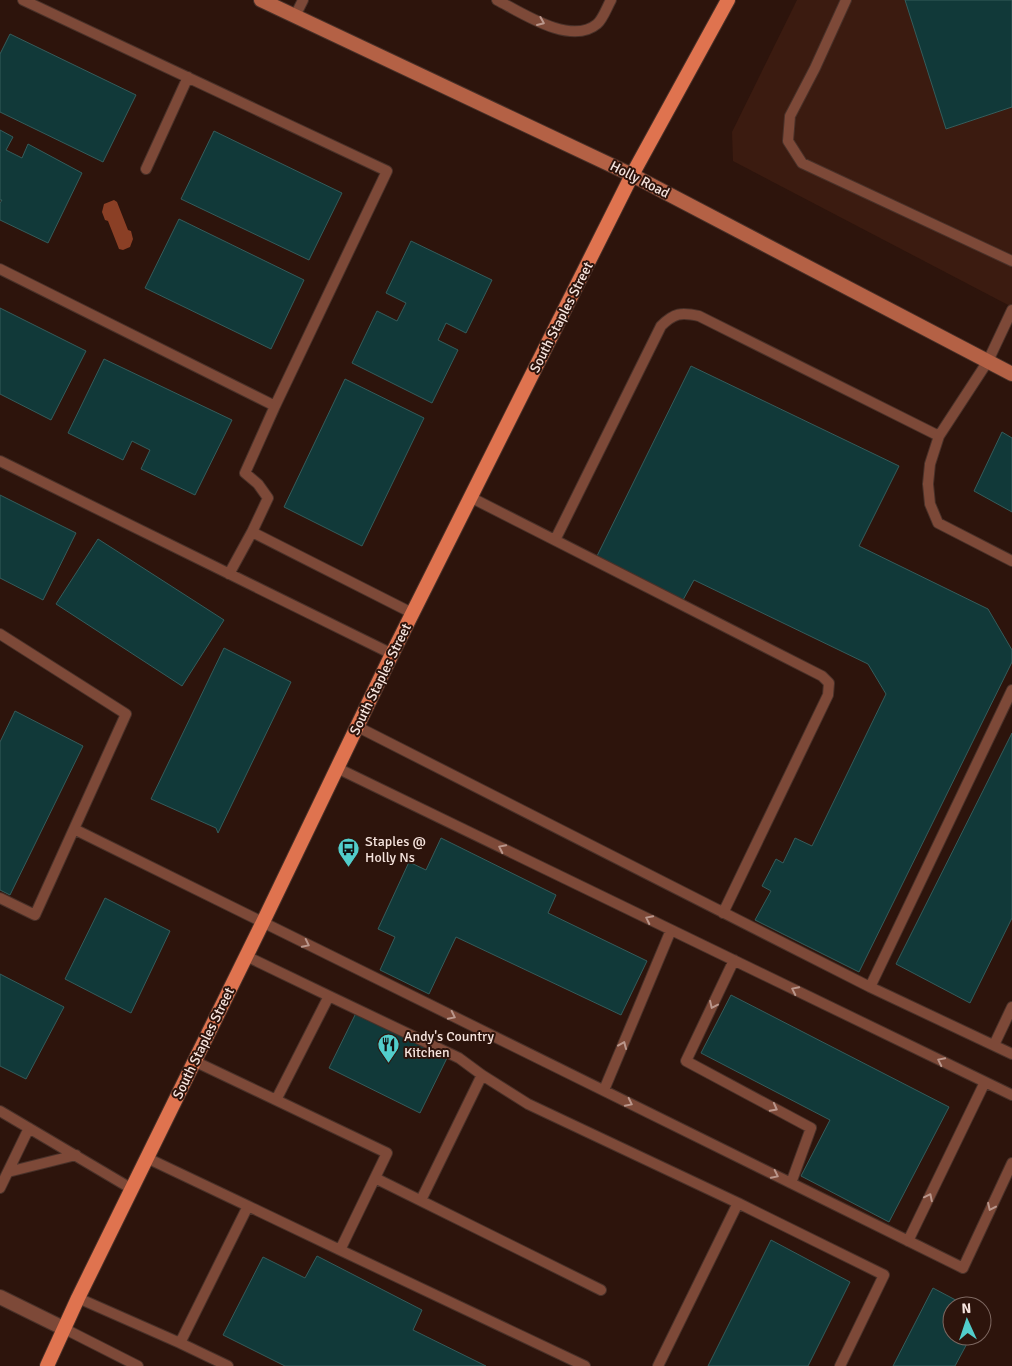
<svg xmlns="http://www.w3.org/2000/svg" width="1012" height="1366" viewBox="0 0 1012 1366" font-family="Signika,sans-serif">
  <rect width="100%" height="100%" fill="#2d140c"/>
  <path fill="#3b1b10" d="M 797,0 L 1012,0 L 1012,307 L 733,161 L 732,132 Z"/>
  <path fill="#8a3f25" d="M 114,200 L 117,202 L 128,230 L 131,231 L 133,239 L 130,247 L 123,250 L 119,249 L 108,221 L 105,220 L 102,212 L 104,204 Z"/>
  <path fill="#113939" stroke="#355c5b" d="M 905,0 L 1012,0 L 1012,107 L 946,129 Z
    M 10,34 L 136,95 L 103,162 L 0,112 L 0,54 Z
    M 0,130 L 13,137 L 6,150 L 22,158 L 28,144 L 82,173 L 48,243 L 0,220 L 0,203 L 2,200 L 0,200 Z
    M 214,131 L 342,193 L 309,260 L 181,199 Z
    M 179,219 L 304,280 L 271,349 L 145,288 Z
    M 411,241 L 492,280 L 466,333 L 446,323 L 438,340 L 458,350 L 432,403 L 352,363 L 377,311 L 397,321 L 406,303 L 386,293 Z
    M 0,308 L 86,351 L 51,420 L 0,394 Z
    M 104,359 L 232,420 L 195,495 L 141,469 L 150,450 L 132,441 L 123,460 L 68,433 Z
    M 691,366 L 899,466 L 859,546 L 988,609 L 1012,650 L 1012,662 L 859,972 L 755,920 L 771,891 L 762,886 L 776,859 L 783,863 L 795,838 L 812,846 L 886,694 L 868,664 L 694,580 L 683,600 L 597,556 Z
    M 345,379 L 424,418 L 362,546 L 284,507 Z
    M 1002,432 L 1012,438 L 1012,512 L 974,491 Z
    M 0,495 L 76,533 L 43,600 L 0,578 Z
    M 98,539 L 224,620 L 182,686 L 56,604 Z
    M 224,648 L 291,682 L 218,833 L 216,828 L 151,799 Z
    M 15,711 L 83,746 L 10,895 L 0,890 L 0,742 Z
    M 1012,733 L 1012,918 L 970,1003 L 896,964 Z
    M 441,838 L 556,895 L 548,913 L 647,961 L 621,1015 L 456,937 L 429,994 L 380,970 L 395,937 L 378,929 L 409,862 L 426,870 Z
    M 105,898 L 170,931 L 131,1013 L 65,979 Z
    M 0,974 L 64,1007 L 26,1079 L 0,1066 Z
    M 731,995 L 949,1107 L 889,1222 L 801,1176 L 830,1120 L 701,1053 Z
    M 356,1013 L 447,1058 L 420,1113 L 329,1068 Z
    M 771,1240 L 850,1282 L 808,1366 L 708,1366 Z
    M 317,1256 L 422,1310 L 413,1330 L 486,1366 L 285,1366 L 223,1335 L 263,1257 L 305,1278 Z
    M 933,1288 L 967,1306 L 952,1306 L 952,1336 L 971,1336 L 955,1366 L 893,1366 Z"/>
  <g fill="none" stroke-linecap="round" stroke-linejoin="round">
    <defs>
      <path id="service" d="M 497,0 C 522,13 571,46 597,24 C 603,19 607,7 611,0
        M 846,0 L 815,68 L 790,116 L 788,141 L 802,163 L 1012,261
        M 295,16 L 303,0
        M 146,169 L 188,77
        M 0,269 L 275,406 L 387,171 L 23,0
        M 1012,310 L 988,361 L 939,436 L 930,464 L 928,484 L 930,504 L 938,523 L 1012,561
        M 0,461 L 392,654
        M 470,497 L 822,676 L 829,683 L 828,695 L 723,913
        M 252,532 L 268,498 L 258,484 L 245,473 L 275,406
        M 555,540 L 661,326 C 674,313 681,312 699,316 L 939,436
        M 229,574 L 252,532 L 412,613
        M 0,634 L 126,714 L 35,915 L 0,898
        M 356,726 L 870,987 L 1012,1054
        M 337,768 L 1012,1095
        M 74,829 L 963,1268 L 1012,1163
        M 734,960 L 686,1061 L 811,1128 L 791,1183
        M 870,987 L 1012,690
        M 329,996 L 459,1058 L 482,1075 L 528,1104 L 738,1203 L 658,1366
        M 994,1045 L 1012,1007
        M 194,1061 L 276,1100 L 329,996 L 246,956
        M 604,1090 L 671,930
        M 0,1111 L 132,1189
        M 8,1172 L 76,1155
        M 375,1178 L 601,1290
        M 0,1188 L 29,1128
        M 421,1200 L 482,1075
        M 738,1203 L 884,1275 L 840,1366
        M 248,1206 L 340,1250 L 387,1153 L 276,1100
        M 908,1241 L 985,1082
        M 340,1250 L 585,1366
        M 78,1298 L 180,1343 L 248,1206 L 147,1158
        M 63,1328 L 138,1366
        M 180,1343 L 228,1366"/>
      <path id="minor" d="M 0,1297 L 63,1328"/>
      <path id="secondary" d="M 261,0 L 632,175 L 1012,374"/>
      <path id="primary" d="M 47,1366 L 78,1298 L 263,922 L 392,654 L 632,175 L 728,0"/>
    </defs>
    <use href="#service" stroke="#493129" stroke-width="12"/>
    <use href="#minor" stroke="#493129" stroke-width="16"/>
    <use href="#secondary" stroke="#493129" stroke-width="16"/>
    <use href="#primary" stroke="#493129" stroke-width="16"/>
    <use href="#service" stroke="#7d4938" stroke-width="10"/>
    <use href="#minor" stroke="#7d4938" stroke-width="14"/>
    <use href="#secondary" stroke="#b46145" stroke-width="14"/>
    <use href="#primary" stroke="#df734f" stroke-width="14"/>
  </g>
  <defs><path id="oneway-chevron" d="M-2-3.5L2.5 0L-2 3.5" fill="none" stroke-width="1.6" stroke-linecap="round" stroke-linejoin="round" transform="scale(1.25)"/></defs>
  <g stroke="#ba968b">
    <use href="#oneway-chevron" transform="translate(541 22) rotate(23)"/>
    <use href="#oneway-chevron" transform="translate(502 848) rotate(-154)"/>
    <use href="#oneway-chevron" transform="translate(649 919) rotate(-154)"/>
    <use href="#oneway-chevron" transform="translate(306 944) rotate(26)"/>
    <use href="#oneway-chevron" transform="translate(795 990) rotate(-154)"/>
    <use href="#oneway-chevron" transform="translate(713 1005) rotate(115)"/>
    <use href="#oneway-chevron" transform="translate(452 1016) rotate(26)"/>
    <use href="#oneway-chevron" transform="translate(623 1045) rotate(-67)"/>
    <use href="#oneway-chevron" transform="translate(941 1061) rotate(-154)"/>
    <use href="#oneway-chevron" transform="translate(629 1103) rotate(26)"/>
    <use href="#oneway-chevron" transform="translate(774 1108) rotate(28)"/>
    <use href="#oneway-chevron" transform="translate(775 1175) rotate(26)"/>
    <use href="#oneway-chevron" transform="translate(929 1197) rotate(-64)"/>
    <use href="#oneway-chevron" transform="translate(991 1207) rotate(115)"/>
  </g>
  <defs>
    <symbol id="bus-pin" viewBox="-11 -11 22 30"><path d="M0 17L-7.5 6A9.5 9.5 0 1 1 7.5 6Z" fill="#52cdcb" stroke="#2d140c"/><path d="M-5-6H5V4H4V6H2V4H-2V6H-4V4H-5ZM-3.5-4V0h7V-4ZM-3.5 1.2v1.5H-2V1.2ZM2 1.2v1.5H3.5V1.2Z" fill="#111"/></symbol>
    <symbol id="restaurant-pin" viewBox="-11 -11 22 30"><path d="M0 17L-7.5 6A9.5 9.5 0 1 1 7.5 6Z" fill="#52cdcb" stroke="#2d140c"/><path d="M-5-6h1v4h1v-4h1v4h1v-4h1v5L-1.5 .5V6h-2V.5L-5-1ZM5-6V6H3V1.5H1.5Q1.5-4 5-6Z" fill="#111"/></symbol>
  </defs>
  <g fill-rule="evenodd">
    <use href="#bus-pin" x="336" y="836" width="25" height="34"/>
    <use href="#restaurant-pin" x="376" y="1032" width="25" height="34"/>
  </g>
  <g text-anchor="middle" stroke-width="4" stroke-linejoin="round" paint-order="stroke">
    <g font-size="14" fill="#f6e4de" stroke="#2d140c">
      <text transform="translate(640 179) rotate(27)" y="5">Holly Road</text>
      <text transform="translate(561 317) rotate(-63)" y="5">South Staples Street</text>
      <text transform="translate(380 679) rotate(-64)" y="5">South Staples Street</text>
      <text transform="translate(203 1043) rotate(-64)" y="5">South Staples Street</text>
    </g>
    <g font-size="14" fill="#f6e4de" stroke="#2d140c" text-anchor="start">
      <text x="365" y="846">Staples @<tspan x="365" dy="16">Holly Ns</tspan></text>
      <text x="404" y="1041">Andy's Country<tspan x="404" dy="16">Kitchen</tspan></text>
    </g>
  </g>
  <g transform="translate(967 1321) rotate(357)"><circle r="24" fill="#2d140c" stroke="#7d6760"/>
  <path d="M0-4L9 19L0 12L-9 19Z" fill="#52cdcb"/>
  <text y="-8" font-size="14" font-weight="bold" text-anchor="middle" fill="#f6e4de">N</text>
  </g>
</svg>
